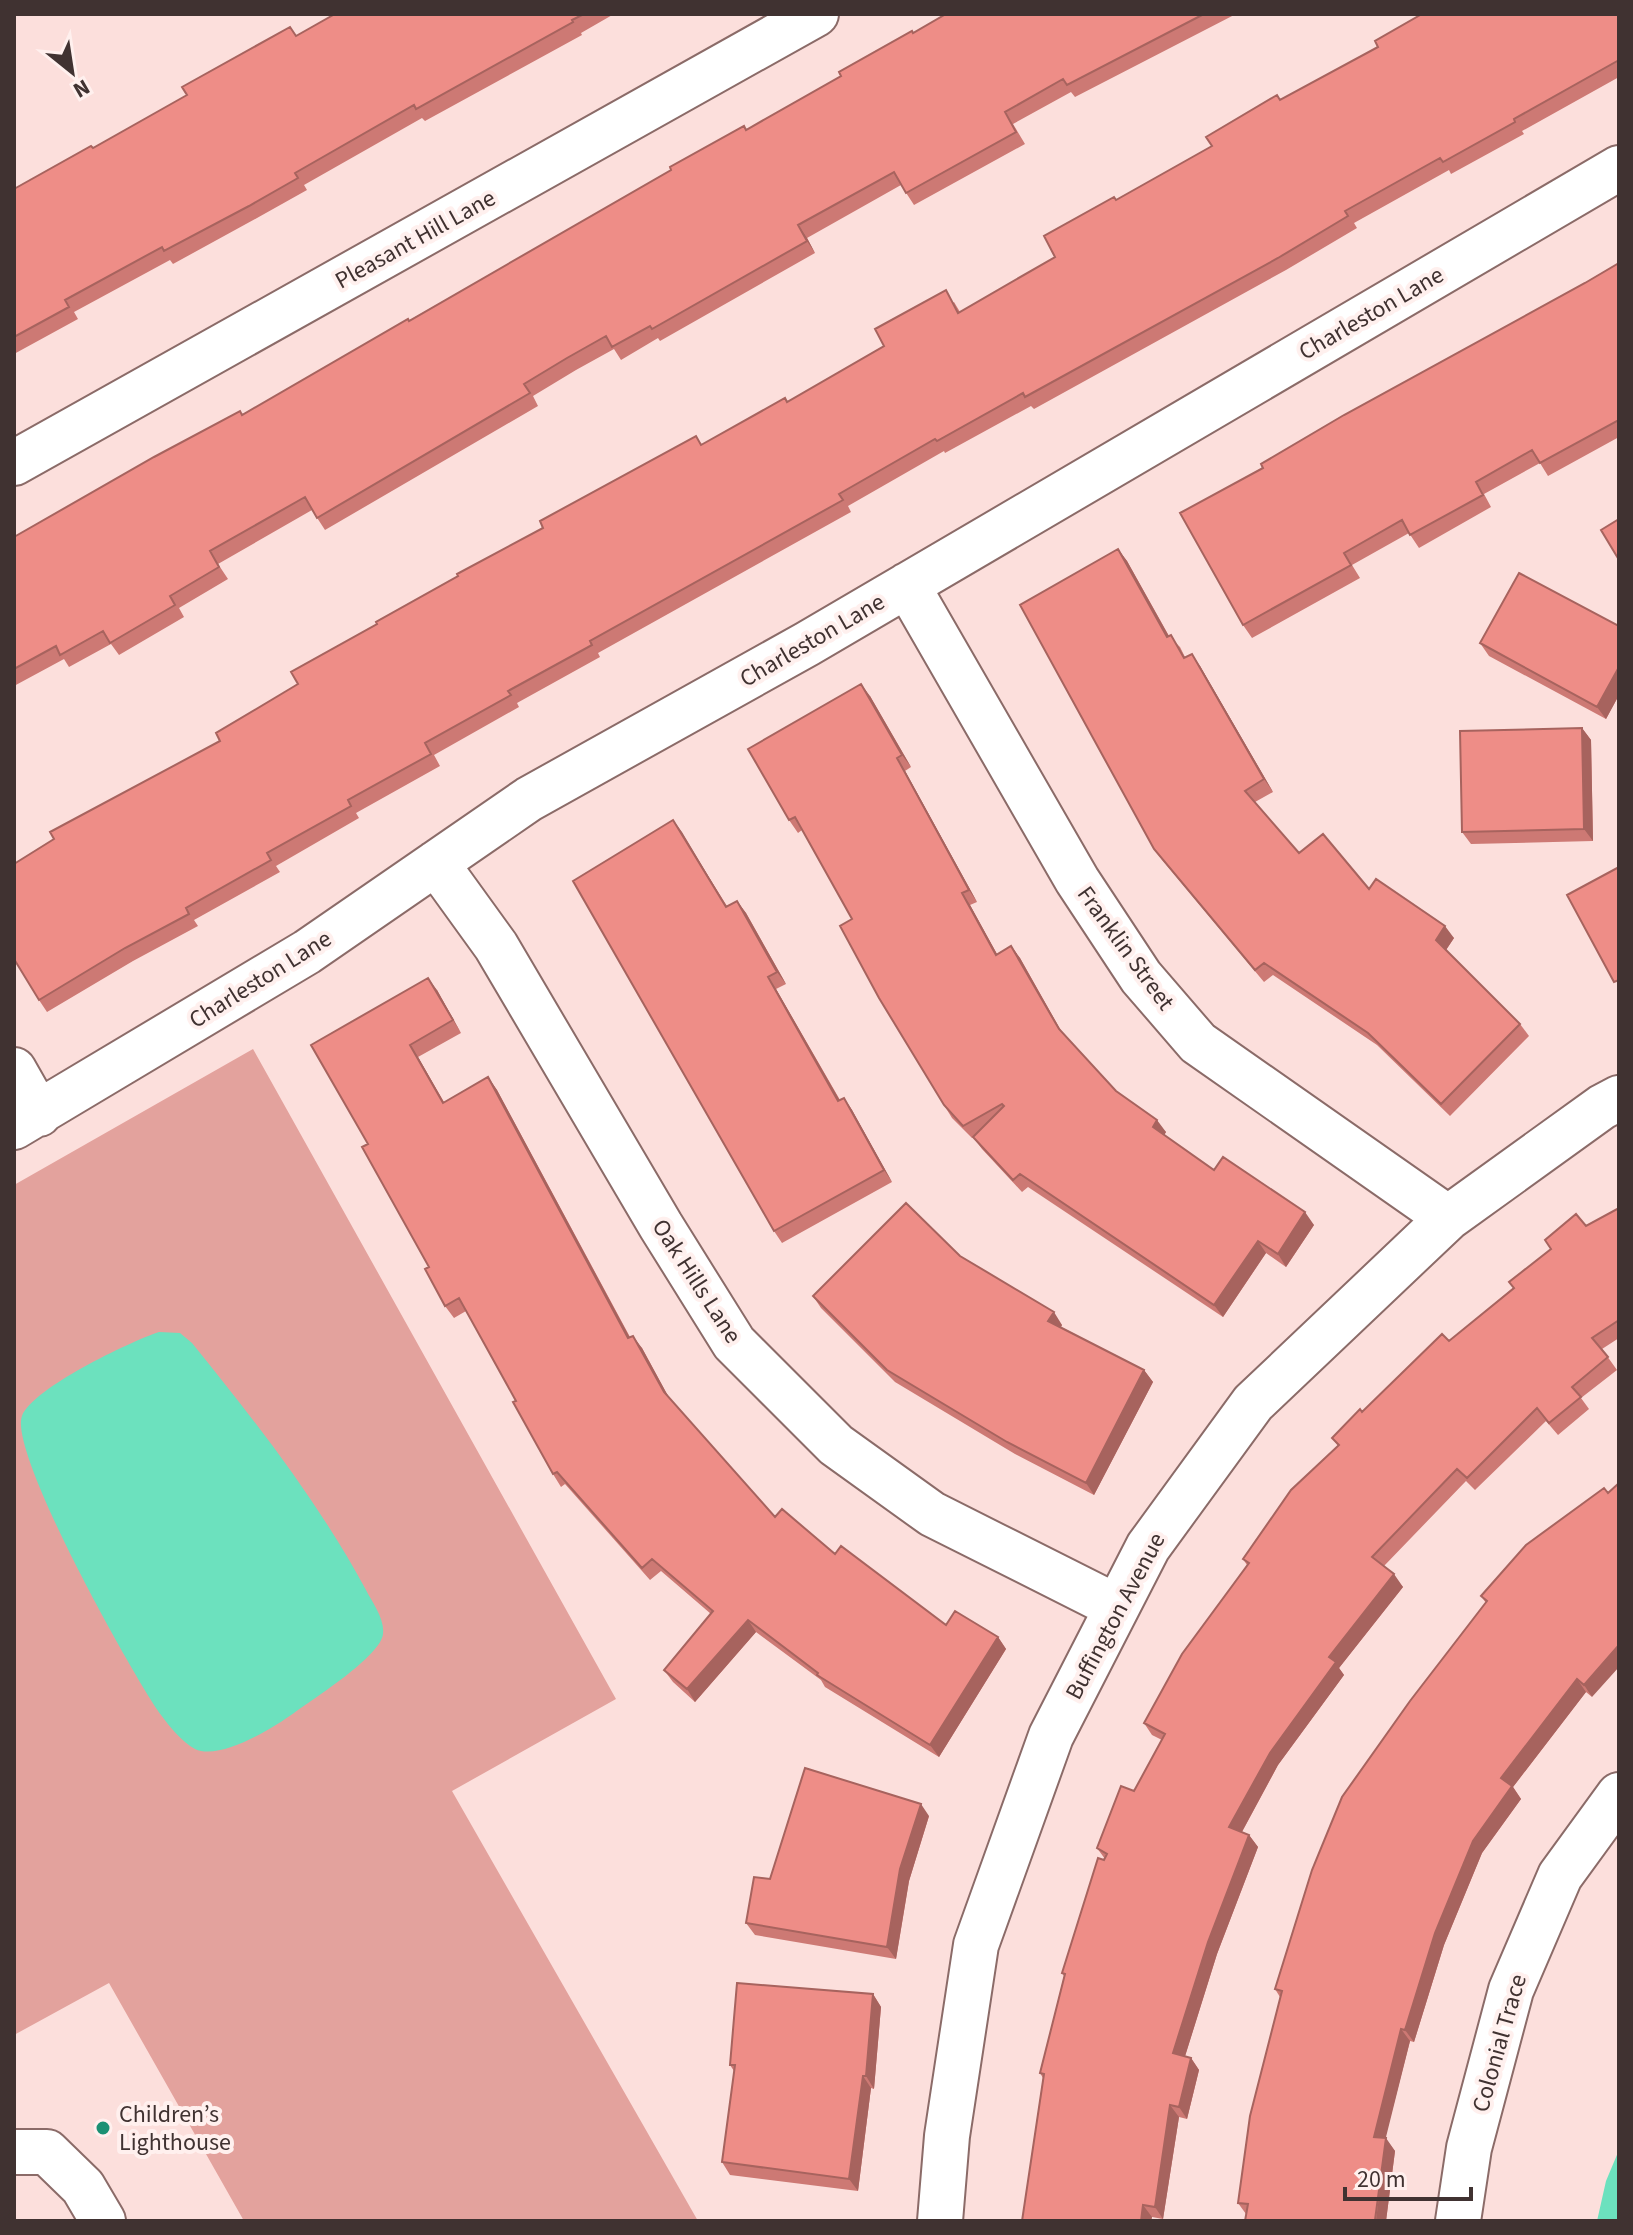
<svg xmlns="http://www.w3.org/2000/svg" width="1633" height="2235" viewBox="0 0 1633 2235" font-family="'Source Sans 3',sans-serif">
  <rect width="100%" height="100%" fill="#fcdfdc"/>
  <path fill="#e3a29d" d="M 253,1049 L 616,1699 L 452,1791 L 698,2221 L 244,2221 L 109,1983 L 14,2035 L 14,1185 Z"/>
  <path fill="#6ce1be" d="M 159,1332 L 180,1333 L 192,1343 C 255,1421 318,1501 366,1590 C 372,1602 385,1619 383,1634 C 381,1656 312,1700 294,1713 C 273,1728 220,1761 195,1749 C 182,1742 169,1726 161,1715 C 133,1676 8,1453 22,1416 C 33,1388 129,1342 159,1332 Z
    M 1619,2150 L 1619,2221 L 1597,2221 L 1606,2181 Z"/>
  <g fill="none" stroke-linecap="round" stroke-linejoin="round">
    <defs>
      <path id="minor" d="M 14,463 L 816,14
        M 907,585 L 1077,880 L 1141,977 L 1198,1043 L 1448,1218
        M 436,863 L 496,946 L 661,1226 L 734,1343 L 836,1445 L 932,1514 L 1117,1607
        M 14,1070 L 39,1114
        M 14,1127 L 307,952 L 529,799 L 807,644 L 1619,168
        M 14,2152 L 47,2152 L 83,2187 L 103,2221
        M 940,2221 L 947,2136 L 976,1945 L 1051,1736 L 1148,1547 L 1253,1403 L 1448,1218 L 1602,1107 L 1619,1098
        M 1458,2221 L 1469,2148 L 1511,1990 L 1560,1876 L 1619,1795"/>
    </defs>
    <use href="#minor" stroke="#8b6b68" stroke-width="48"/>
    <use href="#minor" stroke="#fff" stroke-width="44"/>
  </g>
  <path fill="#cd7974" d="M 335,14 L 614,14 L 581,33 L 582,35 L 425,121 L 422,118 L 304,185 L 307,190 L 257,218 L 173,264 L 170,260 L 74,312 L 78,319 L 14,354 L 14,189 L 93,148 L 187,95 L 290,27 L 296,36 Z
    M 946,14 L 1236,14 L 1075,97 L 1071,92 L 1013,124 L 1025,144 L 914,205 L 901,185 L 807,238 L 815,253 L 660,341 L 658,338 L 621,360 L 614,349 L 576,370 L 533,396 L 538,406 L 325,530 L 312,510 L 218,564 L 228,579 L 179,608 L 184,617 L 119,655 L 111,644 L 69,667 L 64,659 L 14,686 L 14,537 L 242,415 L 841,76 Z
    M 1619,14 L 1619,77 L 1522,131 L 1524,134 L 1451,174 L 1449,170 L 1354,223 L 1357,228 L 1286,270 L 1034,409 L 1031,406 L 945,453 L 944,451 L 848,506 L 851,512 L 598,653 L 600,657 L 517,703 L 519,707 L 434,755 L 440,766 L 356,813 L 359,818 L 276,866 L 280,872 L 194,920 L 198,926 L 133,961 L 47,1012 L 39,1000 L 220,741 L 377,624 L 543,528 L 696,436 L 702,445 L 788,402 L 884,346 L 954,302 L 960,312 L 1055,257 L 1117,200 L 1212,146 L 1280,100 Z
    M 1619,263 L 1619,437 L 1548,476 L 1540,463 L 1484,494 L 1491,507 L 1419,548 L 1409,533 L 1352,565 L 1360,578 L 1252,638 L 1243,625 L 1263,468 Z
    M 1118,549 L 1127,561 L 1169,636 L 1180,647 L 1185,657 L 1200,666 L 1273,792 L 1255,802 L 1299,853 L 1369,889 L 1454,938 L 1446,950 L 1520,1024 L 1529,1036 L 1450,1116 L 1377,1045 L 1273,975 L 1264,982 L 1163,861 L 1154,849 Z
    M 1619,626 L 1619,695 L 1606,719 L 1489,656 L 1480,643 Z
    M 870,696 L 911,767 L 905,771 L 977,902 L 970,905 L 997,954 L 1011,946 L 1020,958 L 1063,1034 L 1116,1091 L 1166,1132 L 1164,1135 L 1214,1170 L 1314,1225 L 1286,1267 L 1266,1253 L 1223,1317 L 1028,1187 L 1022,1192 L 982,1149 L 973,1137 L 972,1138 L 952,1118 L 944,1105 L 852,919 L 802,830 L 798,833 L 789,820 Z
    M 1582,728 L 1591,740 L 1593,841 L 1471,844 L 1462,832 Z
    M 673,820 L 727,906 L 737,901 L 746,913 L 786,984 L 776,989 L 840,1100 L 844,1098 L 852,1110 L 892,1182 L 782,1243 L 774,1231 Z
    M 437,990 L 461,1033 L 418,1057 L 444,1102 L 488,1077 L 497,1090 L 630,1337 L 642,1348 L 669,1398 L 775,1517 L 946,1625 L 998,1637 L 1006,1649 L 939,1757 L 825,1687 L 821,1680 L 756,1632 L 695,1702 L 673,1682 L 664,1670 L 711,1614 L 661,1571 L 650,1580 L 565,1484 L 561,1487 L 553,1474 L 516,1401 L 466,1311 L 454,1318 L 445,1306 L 429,1267 L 368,1144 L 311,1045 Z
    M 1619,1208 L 1619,1338 L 1602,1349 L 1617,1370 L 1581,1398 L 1589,1409 L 1558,1435 L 1546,1421 L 1475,1490 L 1466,1481 L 1384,1566 L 1403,1587 L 1339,1668 L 1344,1675 L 1278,1765 L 1242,1832 L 1249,1835 L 1258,1847 L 1217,1954 L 1185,2056 L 1191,2058 L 1199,2070 L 1187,2119 L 1179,2117 L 1163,2219 L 1152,2217 L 1151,2221 L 1022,2221 L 1043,2078 L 1040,2073 L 1064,1976 L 1062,1973 L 1105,1859 L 1097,1848 L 1134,1791 L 1162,1740 L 1152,1735 L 1144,1723 L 1247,1565 L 1243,1559 L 1338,1446 L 1332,1438 L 1513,1288 L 1586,1226 Z
    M 960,1256 L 1062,1325 L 1061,1327 L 1144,1370 L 1153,1382 L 1094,1495 L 1015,1454 L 895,1382 L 821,1308 L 813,1296 Z
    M 1526,1545 L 1592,1697 L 1586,1692 L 1513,1787 L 1521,1799 L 1482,1853 L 1444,1945 L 1414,2042 L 1410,2041 L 1385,2138 L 1395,2151 L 1386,2221 L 1245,2221 L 1246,2214 L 1238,2203 L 1280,1997 L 1275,1989 L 1486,1603 L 1481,1596 Z
    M 929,1816 L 909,1881 L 896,1959 L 755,1935 L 746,1923 L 770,1879 Z
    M 873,1994 L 881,2007 L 874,2089 L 871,2088 L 858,2191 L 730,2175 L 722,2162 L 734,2071 L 730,2065 Z"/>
  <path fill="#a7635e" d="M 798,225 L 807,238 L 815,253 L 807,241 Z
    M 1118,549 L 1127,561 L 1176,649 L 1167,637 Z
    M 1192,654 L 1200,666 L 1273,792 L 1264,779 Z
    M 1619,667 L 1619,695 L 1606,719 L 1597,707 Z
    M 861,684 L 870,696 L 911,767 L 902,755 Z
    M 1582,728 L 1591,740 L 1593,841 L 1584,829 Z
    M 897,758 L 905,771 L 977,902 L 969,890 Z
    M 673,820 L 682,832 L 734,919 L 726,907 Z
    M 962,893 L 970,905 L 1004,967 L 996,955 Z
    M 737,901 L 746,913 L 786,984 L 777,972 Z
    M 1445,926 L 1454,938 L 1444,953 L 1436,940 Z
    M 1011,946 L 1020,958 L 1067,1042 L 1059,1029 Z
    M 768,977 L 776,989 L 847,1113 L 838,1101 Z
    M 428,978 L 437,990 L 461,1033 L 453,1020 Z
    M 410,1045 L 418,1057 L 451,1115 L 443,1103 Z
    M 488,1077 L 497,1090 L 637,1351 L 628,1338 Z
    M 844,1098 L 852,1110 L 892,1182 L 884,1170 Z
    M 1157,1120 L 1166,1132 L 1162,1139 L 1153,1127 Z
    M 1305,1212 L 1314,1225 L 1286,1267 L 1278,1254 Z
    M 1258,1241 L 1266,1253 L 1223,1317 L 1214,1305 Z
    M 1054,1312 L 1062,1325 L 1057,1333 L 1048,1321 Z
    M 633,1336 L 642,1348 L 673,1405 L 664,1392 Z
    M 1144,1370 L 1153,1382 L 1094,1495 L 1086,1483 Z
    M 1394,1574 L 1403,1587 L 1339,1668 L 1344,1675 L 1278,1765 L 1238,1839 L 1229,1827 L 1270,1753 L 1329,1657 Z
    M 748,1620 L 756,1632 L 695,1702 L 687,1689 Z
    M 998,1637 L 1006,1649 L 939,1757 L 930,1745 Z
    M 1619,1645 L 1619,1667 L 1592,1697 L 1584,1685 Z
    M 1577,1679 L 1586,1692 L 1513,1787 L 1521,1799 L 1482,1853 L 1444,1945 L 1414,2042 L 1405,2030 L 1435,1933 L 1473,1841 L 1501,1778 Z
    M 921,1804 L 929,1816 L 909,1881 L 896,1959 L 887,1947 L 900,1869 Z
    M 1249,1835 L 1258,1847 L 1217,1954 L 1182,2066 L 1173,2053 L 1208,1942 Z
    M 873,1994 L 881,2007 L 874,2089 L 866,2076 Z
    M 1401,2029 L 1410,2041 L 1383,2149 L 1374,2137 Z
    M 1191,2058 L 1199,2070 L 1187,2119 L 1179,2107 Z
    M 863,2076 L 871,2088 L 858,2191 L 849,2179 Z
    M 1170,2105 L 1179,2117 L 1163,2219 L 1155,2207 Z
    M 1386,2138 L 1395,2151 L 1386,2221 L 1376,2221 Z
    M 1143,2205 L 1152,2217 L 1151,2221 L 1141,2221 Z"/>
  <path fill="#ee8d87" stroke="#a7635e" stroke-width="2" d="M 335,14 L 584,14 L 572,20 L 573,22 L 416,109 L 414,105 L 295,173 L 298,178 L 249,206 L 164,251 L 162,247 L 65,300 L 69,307 L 14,337 L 14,189 L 91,146 L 93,148 L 187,95 L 182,87 L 290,27 L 296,36 Z
    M 946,14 L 1204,14 L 1067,85 L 1063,79 L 1005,112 L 1016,132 L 906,193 L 894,172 L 798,225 L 807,241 L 652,329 L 650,326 L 612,347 L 606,336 L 567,358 L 524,384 L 530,393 L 317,518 L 305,497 L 210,551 L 219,567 L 170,596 L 175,605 L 110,643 L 103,631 L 60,655 L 56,646 L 14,669 L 14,537 L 154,457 L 240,411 L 242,415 L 408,319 L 409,321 L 671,170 L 670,167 L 744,126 L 746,130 L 841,76 L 839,72 L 912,31 L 913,33 Z
    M 1422,14 L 1619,14 L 1619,60 L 1514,119 L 1515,122 L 1443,162 L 1440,158 L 1345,211 L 1348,216 L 1278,258 L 1025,397 L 1023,393 L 937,441 L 935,439 L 839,494 L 843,500 L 590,641 L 592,645 L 508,691 L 511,695 L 425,743 L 431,754 L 348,800 L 351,806 L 267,853 L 271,860 L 186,908 L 189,914 L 125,948 L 39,1000 L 14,959 L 14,864 L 54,839 L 50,832 L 220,741 L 216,733 L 298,684 L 291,672 L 377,624 L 376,622 L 458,576 L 457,574 L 543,528 L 540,521 L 696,436 L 701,445 L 785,398 L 787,402 L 884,346 L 875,329 L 946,290 L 958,313 L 1055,257 L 1044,236 L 1114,197 L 1116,200 L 1212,146 L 1206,137 L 1277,95 L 1280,100 L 1378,47 L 1375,41 Z
    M 1619,263 L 1619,420 L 1540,463 L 1532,450 L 1476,482 L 1483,495 L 1410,535 L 1402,520 L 1344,553 L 1351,565 L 1243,625 L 1180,513 L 1263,468 L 1261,464 L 1344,415 L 1585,283 Z
    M 1619,519 L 1619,560 L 1601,530 Z
    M 1118,549 L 1167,637 L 1171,635 L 1184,658 L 1192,654 L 1264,779 L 1245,791 L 1299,853 L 1323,834 L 1369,889 L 1376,879 L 1445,926 L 1436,940 L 1520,1024 L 1441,1104 L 1368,1033 L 1264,963 L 1255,970 L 1154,849 L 1020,605 Z
    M 1519,573 L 1619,626 L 1619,667 L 1597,707 L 1480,643 Z
    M 861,684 L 902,755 L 897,758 L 969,890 L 962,893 L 996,955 L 1011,946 L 1059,1029 L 1116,1091 L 1157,1120 L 1153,1127 L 1214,1170 L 1223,1157 L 1305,1212 L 1278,1254 L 1258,1241 L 1214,1305 L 1020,1174 L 1013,1180 L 973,1137 L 1004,1106 L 1002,1104 L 963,1126 L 944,1105 L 879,998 L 840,926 L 852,919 L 795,817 L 789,820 L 748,749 Z
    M 1582,728 L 1584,829 L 1462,832 L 1460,731 Z
    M 673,820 L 726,907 L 737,901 L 777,972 L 768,977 L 838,1101 L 844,1098 L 884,1170 L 774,1231 L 573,881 Z
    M 1619,867 L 1619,980 L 1614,982 L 1567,895 Z
    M 428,978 L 453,1020 L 410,1045 L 443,1103 L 488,1077 L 628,1338 L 633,1336 L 664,1392 L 775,1517 L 782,1509 L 835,1554 L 841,1546 L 946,1625 L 955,1611 L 998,1637 L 930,1745 L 817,1675 L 818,1673 L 748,1620 L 687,1689 L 664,1670 L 713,1611 L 652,1559 L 642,1568 L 557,1472 L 553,1474 L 513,1402 L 516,1401 L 459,1298 L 445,1306 L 425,1269 L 429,1267 L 362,1147 L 368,1144 L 311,1045 Z
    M 906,1203 L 960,1256 L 1054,1312 L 1048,1321 L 1144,1370 L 1086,1483 L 1007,1442 L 887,1370 L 813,1296 Z
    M 1619,1208 L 1619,1320 L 1592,1338 L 1608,1357 L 1572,1387 L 1581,1397 L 1549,1423 L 1537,1408 L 1467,1478 L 1457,1469 L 1372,1557 L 1394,1574 L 1329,1657 L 1336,1662 L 1270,1753 L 1229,1827 L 1249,1835 L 1208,1942 L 1173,2053 L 1191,2058 L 1179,2107 L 1170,2105 L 1155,2207 L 1143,2205 L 1141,2221 L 1022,2221 L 1044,2074 L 1040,2073 L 1065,1974 L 1062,1973 L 1098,1858 L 1104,1860 L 1107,1854 L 1097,1848 L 1121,1786 L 1134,1791 L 1165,1734 L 1144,1723 L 1182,1654 L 1249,1563 L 1243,1559 L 1291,1490 L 1339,1445 L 1332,1438 L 1360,1409 L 1362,1412 L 1442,1334 L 1449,1341 L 1514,1288 L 1509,1282 L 1551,1249 L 1545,1240 L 1576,1214 L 1586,1226 Z
    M 1619,1483 L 1619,1645 L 1584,1685 L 1577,1679 L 1501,1778 L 1512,1786 L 1473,1841 L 1435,1933 L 1405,2030 L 1401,2029 L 1374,2137 L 1386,2138 L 1375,2220 L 1245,2221 L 1248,2204 L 1238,2203 L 1250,2116 L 1282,1991 L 1275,1989 L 1312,1870 L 1342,1797 L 1410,1701 L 1487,1601 L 1481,1596 L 1526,1545 L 1604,1488 L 1608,1493 Z
    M 805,1768 L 921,1804 L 900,1869 L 887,1947 L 746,1923 L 754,1877 L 770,1879 Z
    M 737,1983 L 873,1994 L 866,2076 L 863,2076 L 849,2179 L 722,2162 L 735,2065 L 730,2065 Z"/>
  <circle fill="#1b9073" stroke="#fff0ee" stroke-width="3" cx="103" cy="2128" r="8"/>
  <g text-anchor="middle" stroke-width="8" stroke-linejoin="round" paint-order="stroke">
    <g font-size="24" fill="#403231" stroke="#fff0ee">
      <text transform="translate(415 239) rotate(-29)" y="8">Pleasant Hill Lane</text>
      <text transform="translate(1371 313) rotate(-30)" y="8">Charleston Lane</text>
      <text transform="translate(812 640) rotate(-30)" y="8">Charleston Lane</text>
      <text transform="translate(1126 948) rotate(54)" y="8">Franklin Street</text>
      <text transform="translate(260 979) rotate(-32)" y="8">Charleston Lane</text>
      <text transform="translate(697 1281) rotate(57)" y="8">Oak Hills Lane</text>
      <text transform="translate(1115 1616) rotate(-62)" y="8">Buffington Avenue</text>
      <text transform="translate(1499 2043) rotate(-74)" y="8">Colonial Trace</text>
    </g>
    <g font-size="24" fill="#403231" stroke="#fff0ee" text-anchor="start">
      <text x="119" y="2122">Children’s<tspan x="119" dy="28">Lighthouse</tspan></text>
    </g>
  </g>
  <rect width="1633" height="2235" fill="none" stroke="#403231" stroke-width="32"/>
  <g transform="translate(72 72) rotate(150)" stroke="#fff0ee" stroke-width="6" paint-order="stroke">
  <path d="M0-6L14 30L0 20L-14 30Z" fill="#403231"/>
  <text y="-12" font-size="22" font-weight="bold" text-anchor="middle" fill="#403231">N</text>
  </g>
  <path d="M1345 2187v12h126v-12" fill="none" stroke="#403231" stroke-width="4"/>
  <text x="1357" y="2187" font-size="24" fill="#403231" stroke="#fff0ee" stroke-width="6" paint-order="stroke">20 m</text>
</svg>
